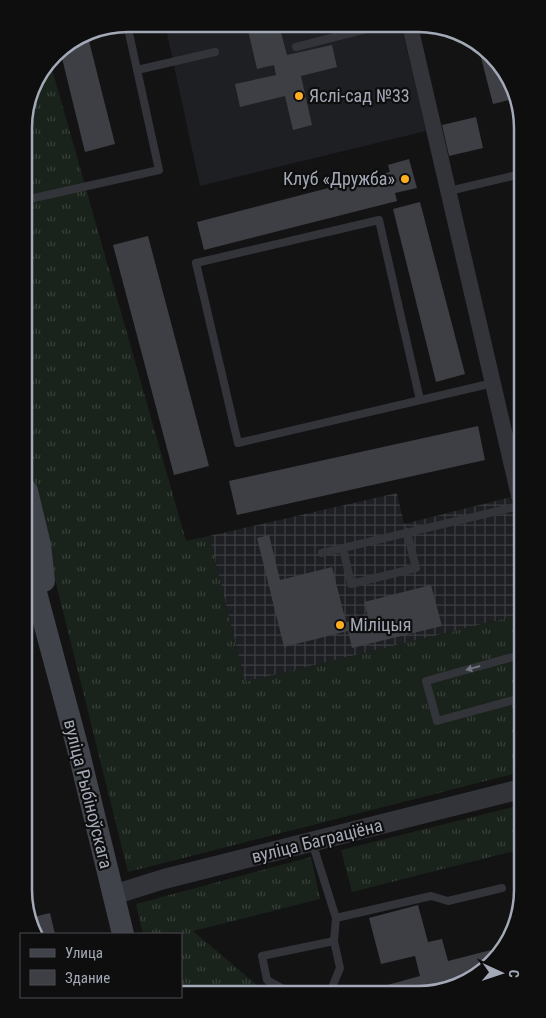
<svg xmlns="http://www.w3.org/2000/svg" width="546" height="1018" viewBox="0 0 546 1018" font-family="'Roboto Condensed',sans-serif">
  <defs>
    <pattern id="industrial-grid" width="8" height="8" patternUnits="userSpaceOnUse" patternTransform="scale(1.25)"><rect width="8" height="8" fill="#1e1f22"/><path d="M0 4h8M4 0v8" fill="none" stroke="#3c3d40"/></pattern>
    <pattern id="grass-tufts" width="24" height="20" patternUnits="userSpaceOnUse" patternTransform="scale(1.25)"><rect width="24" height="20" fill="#1a231b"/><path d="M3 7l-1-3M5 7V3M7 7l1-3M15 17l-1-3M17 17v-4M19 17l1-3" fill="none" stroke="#38403a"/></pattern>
  </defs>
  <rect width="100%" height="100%" fill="#131314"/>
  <path fill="#1e1f22" d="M 165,24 L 401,25 L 426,131 L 200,186 Z"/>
  <path fill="url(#industrial-grid)" d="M 397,493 L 404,524 L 519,495 L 520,615 L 245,682 L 209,536 Z"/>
  <path fill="url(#grass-tufts)" d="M 50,62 L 186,541 L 209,536 L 245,682 L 520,615 L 521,772 L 128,872 L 27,467 L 25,115 L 35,82 Z
    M 521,805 L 522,849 L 352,892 L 341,850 Z
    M 311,857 L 320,899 L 193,931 L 264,991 L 181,992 L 181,934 L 143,934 L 136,904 Z"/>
  <path fill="#3e3f45" d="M 252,25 L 279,25 L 287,55 L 332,45 L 337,67 L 301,76 L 312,125 L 293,130 L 285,96 L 240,107 L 235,84 L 276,75 L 274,65 L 257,69 L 247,26 Z
    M 87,33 L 115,144 L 85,152 L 60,50 Z
    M 478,46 L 486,50 L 517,95 L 517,98 L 493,104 Z
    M 476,117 L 483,148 L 449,156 L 442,125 Z
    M 409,159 L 417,188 L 395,193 L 397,201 L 204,250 L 197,222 L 390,172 L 388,165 Z
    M 420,202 L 465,374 L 436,382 L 393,209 Z
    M 148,236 L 209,466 L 174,475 L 113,245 Z
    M 478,426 L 485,460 L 237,515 L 229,481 Z
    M 269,535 L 280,580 L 332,567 L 346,622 L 368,617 L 364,602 L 431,585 L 442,626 L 352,648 L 348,631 L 284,647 L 257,538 Z
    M 418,905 L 428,942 L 442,939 L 448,961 L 503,947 L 500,953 L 451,989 L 369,990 L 420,976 L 415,956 L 381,964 L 369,918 Z
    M 50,913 L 55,934 L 37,934 L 29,923 L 29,918 Z"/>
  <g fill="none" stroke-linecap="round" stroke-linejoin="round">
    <path stroke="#33343a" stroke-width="8" d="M 296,47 L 382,25
      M 137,70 L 215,52
      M 449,191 L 517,175
      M 25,200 L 159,170 L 127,24
      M 420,400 L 379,220 L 196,263 L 238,443 L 493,383
      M 507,438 L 519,436
      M 343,548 L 351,584 L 416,568 L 407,532
      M 322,553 L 519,506
      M 520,655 L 426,681 L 437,721 L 521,698
      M 312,842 L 336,918 L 334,941 L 340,968 L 331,990
      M 336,918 L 431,896 L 448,901 L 502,888
      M 287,991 L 267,980 L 262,956 L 334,941"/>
    <path stroke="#33343a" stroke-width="16" d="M 410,26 L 519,496"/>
    <path stroke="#33343a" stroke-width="20" d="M 113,895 L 164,879 L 521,789"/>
    <path stroke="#41434a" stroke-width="22" d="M 27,491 L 40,545 L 44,581
      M 27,559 L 78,749 L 123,934"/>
  </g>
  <defs><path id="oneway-solid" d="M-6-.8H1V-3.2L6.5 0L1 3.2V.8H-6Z" transform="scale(1.25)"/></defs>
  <use fill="#71747e" href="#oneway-solid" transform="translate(473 668) rotate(164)"/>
  <g fill="#ffae20" stroke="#0e0e0f" stroke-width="2">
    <circle cx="299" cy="96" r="5"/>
    <circle cx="405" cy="179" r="5"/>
    <circle cx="340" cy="625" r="5"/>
  </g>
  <g text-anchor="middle" stroke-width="4.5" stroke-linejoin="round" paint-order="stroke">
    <g font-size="18" fill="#a3a9b6" stroke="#0e0e0f" text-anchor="start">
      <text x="309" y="102">Яслі-сад №33</text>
      <text x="395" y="185" text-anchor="end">Клуб «Дружба»</text>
      <text x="350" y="631">Міліцыя</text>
    </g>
    <g font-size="18" fill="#a3a9b6" stroke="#0e0e0f">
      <text transform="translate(88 794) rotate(76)" y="6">вуліца Рыбіноўскага</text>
      <text transform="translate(317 841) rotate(-14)" y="6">вуліца Баграціёна</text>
    </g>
  </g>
  <path d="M0 0H546V1018H0ZM128 32H418A96 96 0 0 1 514 128V890A96 96 0 0 1 418 986H128A96 96 0 0 1 32 890V128A96 96 0 0 1 128 32Z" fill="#0e0e0f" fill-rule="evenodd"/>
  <path fill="none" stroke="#a3a9b6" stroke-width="2.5" d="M128 32H418A96 96 0 0 1 514 128V890A96 96 0 0 1 418 986H128A96 96 0 0 1 32 890V128A96 96 0 0 1 128 32Z"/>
  <rect x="20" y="933" width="162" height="65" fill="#0e0e0f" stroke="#4a4c52"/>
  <rect x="30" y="949" width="25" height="8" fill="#41434a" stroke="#4a4c52"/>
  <text x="65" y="958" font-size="15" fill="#a3a9b6">Улица</text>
  <rect x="30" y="970" width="25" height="15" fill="#3e3f45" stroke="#4a4c52"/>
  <text x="65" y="983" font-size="15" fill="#a3a9b6">Здание</text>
  <g transform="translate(501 973) rotate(93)" stroke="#0e0e0f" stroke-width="4" paint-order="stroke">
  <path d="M0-4L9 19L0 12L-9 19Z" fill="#a3a9b6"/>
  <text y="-8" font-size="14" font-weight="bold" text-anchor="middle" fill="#a3a9b6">С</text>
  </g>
</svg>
